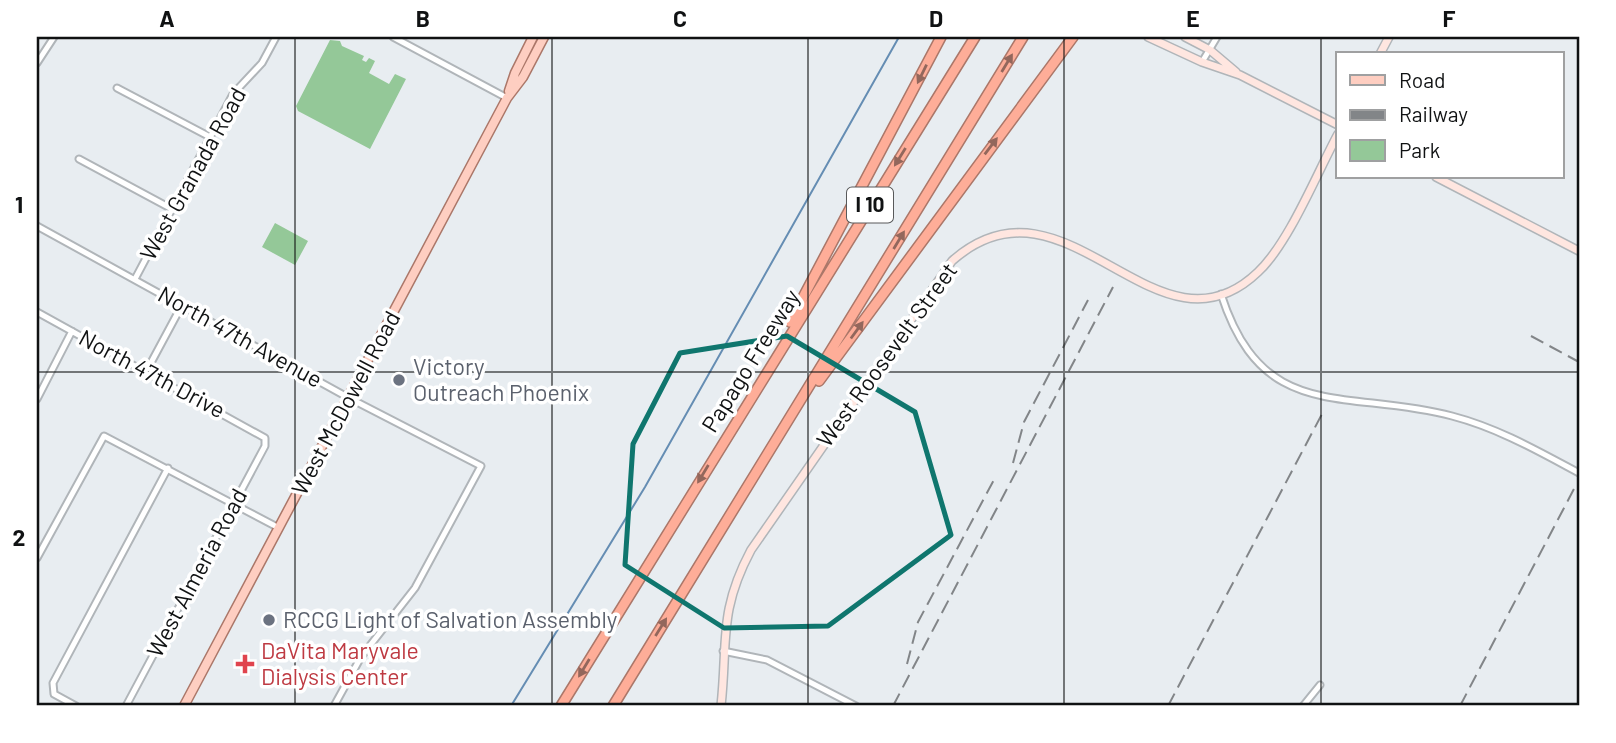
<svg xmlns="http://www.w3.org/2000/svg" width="1616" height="743" viewBox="0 0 1616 743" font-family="Barlow,sans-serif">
  <rect width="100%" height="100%" fill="#e8edf1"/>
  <path fill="#94c898" d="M 330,40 L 340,41 L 342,46 L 364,56 L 362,60 L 366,62 L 369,58 L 375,61 L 369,73 L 389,84 L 395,74 L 406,79 L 370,149 L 298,111 L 296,106 Z
    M 275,223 L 308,241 L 295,265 L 262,247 Z"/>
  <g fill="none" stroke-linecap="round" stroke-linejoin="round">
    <path stroke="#658db3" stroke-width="2" d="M 511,706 L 645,487 L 899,37"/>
    <defs>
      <path id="street" d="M 393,37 L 507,98
        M 1202,62 L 1217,37
        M 37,63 L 54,37
        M 117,88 L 210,137
        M 79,159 L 172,209
        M 37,226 L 349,398 L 481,466 L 415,588 L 361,657 L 334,706
        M 135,279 L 233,94 L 262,63 L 276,37
        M 1221,294 C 1263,425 1346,388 1452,416 C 1498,428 1538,451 1579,473
        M 37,312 L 265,438 L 265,446 L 126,706
        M 146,372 L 182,305
        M 37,399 L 72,331
        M 37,558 L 104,436 L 279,528
        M 723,651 L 767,660 L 856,706
        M 76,706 L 54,694 L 53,683 L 168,468
        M 1303,706 L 1320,685"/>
      <path id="secondary" d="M 1148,37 L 1202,62 L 1240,75 L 1338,125
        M 1185,37 L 1210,50 L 1236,72
        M 1380,54 L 1389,37
        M 1436,177 L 1579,251
        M 721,706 C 728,642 718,612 751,550 L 952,261 C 1066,160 1156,370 1258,272 C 1289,243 1317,173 1338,134"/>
      <path id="primary" d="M 509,91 L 515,73 L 533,37
        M 184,706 L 507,98 L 523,77 L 544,37"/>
      <path id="highway" d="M 790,322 L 941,37
        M 819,381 L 1073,37
        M 561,706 L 975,37
        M 613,706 L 1023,37"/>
    </defs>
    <use href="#street" stroke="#b0b5b9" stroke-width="9"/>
    <use href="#secondary" stroke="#b0b5b9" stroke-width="10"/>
    <use href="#primary" stroke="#ab7769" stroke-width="11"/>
    <use href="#highway" stroke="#ab7769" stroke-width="12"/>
    <use href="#street" stroke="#fff" stroke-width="5"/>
    <use href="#secondary" stroke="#ffe6e0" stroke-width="7"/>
    <use href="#primary" stroke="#fecec1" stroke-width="8"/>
    <use href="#highway" stroke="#fead98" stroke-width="9"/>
    <path stroke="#828588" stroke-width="2" stroke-dasharray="14 7" stroke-linecap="butt" d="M 1531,336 L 1579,362
      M 1013,463 L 1024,422 L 1088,300
      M 907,664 L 918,622 L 996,476
      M 893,706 L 1113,287
      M 1168,706 L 1322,414
      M 1460,706 L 1575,487"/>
  </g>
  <defs><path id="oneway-solid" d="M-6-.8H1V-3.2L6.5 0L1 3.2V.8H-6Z" transform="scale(1.75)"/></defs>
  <g fill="#93675c">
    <use href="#oneway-solid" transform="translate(1007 63) rotate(-59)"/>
    <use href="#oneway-solid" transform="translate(922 74) rotate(116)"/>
    <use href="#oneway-solid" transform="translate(991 146) rotate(-53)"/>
    <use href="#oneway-solid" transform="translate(900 157) rotate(122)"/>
    <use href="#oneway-solid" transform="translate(899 240) rotate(-59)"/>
    <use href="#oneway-solid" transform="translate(857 330) rotate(-54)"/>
    <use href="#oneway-solid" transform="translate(703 474) rotate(121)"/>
    <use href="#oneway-solid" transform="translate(661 627) rotate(-58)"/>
    <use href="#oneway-solid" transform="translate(584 668) rotate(121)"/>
  </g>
  <path fill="none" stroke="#0f766e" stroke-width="5" stroke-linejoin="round" d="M 787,336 L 915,412 L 951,535 L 828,626 L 724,628 L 625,565 L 633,444 L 680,353 Z"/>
  <path fill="none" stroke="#101213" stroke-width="2" stroke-opacity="0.55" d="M 295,37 L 295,706M 552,37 L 552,706M 808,37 L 808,706M 1064,37 L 1064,706M 1321,37 L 1321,706M 37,372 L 1579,372"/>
  <g fill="#6b7280" stroke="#fff" stroke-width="2.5">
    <circle cx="399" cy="380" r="7"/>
    <circle cx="269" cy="620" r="7"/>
  </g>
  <path fill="#e0444e" stroke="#fff" stroke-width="2.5" d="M241.5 653.5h7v7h7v7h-7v7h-7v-7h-7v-7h7z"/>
  <g text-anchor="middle" stroke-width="7" stroke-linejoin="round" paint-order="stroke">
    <rect fill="#fff" stroke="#58595a" stroke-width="2" x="847" y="187.5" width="46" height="35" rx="5"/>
    <g font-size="21" font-weight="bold" fill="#101213">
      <text x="870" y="212">I 10</text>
    </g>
    <g font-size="23" fill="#101213" stroke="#fff">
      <text transform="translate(193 174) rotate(-61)" y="8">West Granada Road</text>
      <text transform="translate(240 337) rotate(29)" y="8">North 47th Avenue</text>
      <text transform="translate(887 355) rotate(-54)" y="8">West Roosevelt Street</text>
      <text transform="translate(751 361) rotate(-58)" y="8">Papago Freeway</text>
      <text transform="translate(152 374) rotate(28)" y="8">North 47th Drive</text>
      <text transform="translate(346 403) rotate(-62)" y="8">West McDowell Road</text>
      <text transform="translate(197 573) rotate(-62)" y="8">West Almeria Road</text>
    </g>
    <g font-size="23" fill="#5b616d" stroke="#fff" text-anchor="start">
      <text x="413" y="375">Victory<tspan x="413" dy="26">Outreach Phoenix</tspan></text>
      <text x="283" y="628">RCCG Light of Salvation Assembly</text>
    </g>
    <g font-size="23" fill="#be3a42" stroke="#fff" text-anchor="start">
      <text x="261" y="659">DaVita Maryvale<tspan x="261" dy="26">Dialysis Center</tspan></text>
    </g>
  </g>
  <rect width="1616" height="743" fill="none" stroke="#ffffff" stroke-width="77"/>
  <rect x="1336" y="52" width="228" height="126" fill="#ffffff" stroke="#9fa0a1" stroke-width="2"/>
  <rect x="1350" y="75" width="35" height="10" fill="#fecec1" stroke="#9fa0a1" stroke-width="2"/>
  <text x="1399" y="88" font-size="21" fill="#101213">Road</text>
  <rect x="1350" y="110" width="35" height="10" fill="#828588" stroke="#9fa0a1" stroke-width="2"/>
  <text x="1399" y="122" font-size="21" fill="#101213">Railway</text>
  <rect x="1350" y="140" width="35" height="21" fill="#94c898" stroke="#9fa0a1" stroke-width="2"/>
  <text x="1399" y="158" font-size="21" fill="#101213">Park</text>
  <rect x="38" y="38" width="1540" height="666" fill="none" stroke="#101213" stroke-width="2.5"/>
  <g font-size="23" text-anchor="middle" font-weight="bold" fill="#101213">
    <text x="167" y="27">A</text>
    <text x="423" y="27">B</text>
    <text x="680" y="27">C</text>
    <text x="936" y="27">D</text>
    <text x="1193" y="27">E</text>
    <text x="1449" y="27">F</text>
    <text x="19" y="213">1</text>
    <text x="19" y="546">2</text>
  </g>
</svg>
